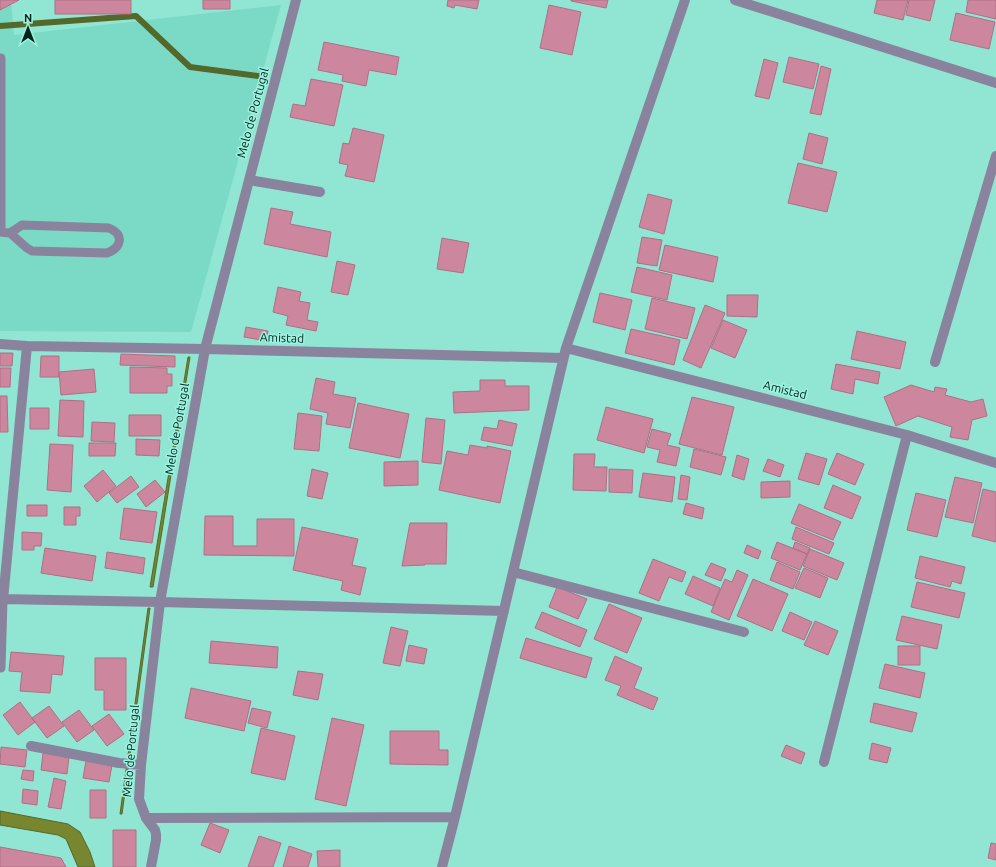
<svg xmlns="http://www.w3.org/2000/svg" width="996" height="867" viewBox="0 0 996 867" font-family="Ubuntu,sans-serif">
  <rect width="100%" height="100%" fill="#90e6d2"/>
  <path fill="#7adac6" d="M 0,0 L 11,0 L 14,35 L 281,5 L 191,332 L 0,331 Z"/>
  <path fill="#77862f" stroke="#53682a" d="M 188,357 L 190,357 L 153,587 L 150,587 Z
    M 148,608 L 150,608 L 122,814 L 120,814 Z
    M 0,811 L 68,824 L 80,832 L 90,852 L 95,867 L 78,867 L 66,839 L 58,835 L 0,825 Z"/>
  <g fill="none" stroke-linecap="round" stroke-linejoin="round">
    <path stroke="#53682a" stroke-width="6" d="M 0,26 L 136,16 L 190,67 L 258,76"/>
  </g>
  <path fill="#cc879e" stroke="#b06e84" d="M 0,0 L 19,0 L 0,10 Z
    M 55,0 L 131,0 L 131,14 L 55,14 Z
    M 203,0 L 230,0 L 230,9 L 203,9 Z
    M 448,0 L 479,0 L 477,9 L 455,5 L 454,8 L 447,6 Z
    M 571,0 L 608,0 L 606,8 L 571,1 Z
    M 877,0 L 908,0 L 903,20 L 874,13 Z
    M 909,0 L 935,0 L 930,21 L 906,15 Z
    M 968,0 L 996,0 L 996,19 L 966,12 Z
    M 549,5 L 581,12 L 572,55 L 540,48 Z
    M 956,13 L 995,22 L 989,49 L 950,40 Z
    M 324,42 L 399,57 L 396,75 L 369,70 L 366,86 L 342,81 L 343,75 L 318,70 Z
    M 789,57 L 819,64 L 813,89 L 783,82 Z
    M 764,59 L 778,63 L 769,99 L 755,96 Z
    M 821,66 L 831,69 L 821,115 L 810,113 Z
    M 311,79 L 343,85 L 334,126 L 290,117 L 293,104 L 305,106 Z
    M 353,128 L 384,135 L 374,182 L 345,176 L 348,165 L 339,163 L 343,143 L 349,144 Z
    M 809,133 L 828,138 L 822,164 L 803,159 Z
    M 798,163 L 837,172 L 827,212 L 788,203 Z
    M 648,194 L 672,200 L 664,234 L 639,227 Z
    M 271,208 L 293,212 L 290,224 L 331,232 L 327,257 L 264,244 Z
    M 642,237 L 662,240 L 657,266 L 637,263 Z
    M 442,238 L 469,243 L 463,273 L 437,269 Z
    M 665,245 L 718,257 L 713,282 L 659,270 Z
    M 337,261 L 355,265 L 348,295 L 331,292 Z
    M 637,267 L 672,275 L 667,300 L 631,292 Z
    M 278,287 L 301,292 L 299,301 L 310,303 L 307,320 L 318,322 L 316,331 L 286,325 L 288,316 L 273,312 Z
    M 600,293 L 632,300 L 625,330 L 593,322 Z
    M 727,295 L 758,295 L 757,317 L 727,316 Z
    M 652,298 L 695,308 L 687,339 L 645,329 Z
    M 705,305 L 725,313 L 701,368 L 683,360 Z
    M 723,320 L 747,330 L 735,358 L 711,348 Z
    M 246,327 L 268,331 L 266,341 L 244,337 Z
    M 631,329 L 680,340 L 674,365 L 625,353 Z
    M 857,331 L 906,342 L 900,369 L 851,359 Z
    M 0,353 L 13,353 L 12,366 L 0,366 Z
    M 121,354 L 175,356 L 175,367 L 120,365 Z
    M 41,356 L 59,356 L 59,377 L 40,377 Z
    M 836,364 L 880,372 L 878,384 L 855,379 L 853,394 L 831,389 Z
    M 130,367 L 167,368 L 167,374 L 172,374 L 172,386 L 167,386 L 167,393 L 130,393 Z
    M 0,368 L 11,368 L 10,387 L 0,387 Z
    M 94,369 L 96,392 L 61,395 L 59,372 Z
    M 316,378 L 335,382 L 333,394 L 356,398 L 350,428 L 326,424 L 328,413 L 310,409 Z
    M 480,380 L 505,380 L 505,386 L 529,386 L 529,410 L 454,413 L 453,392 L 480,391 Z
    M 911,385 L 934,392 L 935,387 L 947,389 L 945,395 L 971,402 L 983,399 L 987,416 L 972,420 L 968,440 L 950,437 L 952,427 L 918,416 L 896,426 L 884,397 Z
    M 0,396 L 7,396 L 8,432 L 0,432 Z
    M 692,397 L 734,407 L 722,455 L 679,444 Z
    M 60,400 L 84,401 L 83,437 L 58,436 Z
    M 358,403 L 409,414 L 400,458 L 349,448 Z
    M 606,407 L 653,419 L 644,453 L 597,440 Z
    M 30,408 L 49,408 L 49,429 L 30,429 Z
    M 298,413 L 322,416 L 319,451 L 294,449 Z
    M 129,415 L 161,415 L 161,436 L 129,436 Z
    M 426,418 L 445,420 L 441,464 L 422,462 Z
    M 499,420 L 517,424 L 512,446 L 481,440 L 484,427 L 497,429 Z
    M 92,422 L 115,423 L 114,442 L 91,441 Z
    M 652,429 L 671,434 L 667,445 L 680,448 L 676,466 L 657,462 L 660,450 L 647,447 Z
    M 136,439 L 160,440 L 159,456 L 136,455 Z
    M 89,443 L 116,443 L 115,456 L 89,456 Z
    M 50,444 L 73,445 L 71,492 L 47,490 Z
    M 470,445 L 487,448 L 487,446 L 511,451 L 500,503 L 439,490 L 447,451 L 468,455 Z
    M 694,449 L 726,457 L 721,475 L 690,467 Z
    M 806,453 L 827,459 L 819,485 L 798,479 Z
    M 837,453 L 864,464 L 855,485 L 828,474 Z
    M 574,454 L 595,454 L 594,467 L 607,467 L 606,491 L 573,490 Z
    M 737,455 L 749,459 L 744,480 L 732,476 Z
    M 768,459 L 784,465 L 780,477 L 763,471 Z
    M 418,461 L 418,485 L 384,486 L 384,462 Z
    M 312,469 L 328,473 L 322,499 L 307,496 Z
    M 609,469 L 633,470 L 632,493 L 609,492 Z
    M 103,470 L 116,486 L 97,502 L 84,486 Z
    M 643,473 L 675,477 L 672,502 L 639,497 Z
    M 681,475 L 690,477 L 687,500 L 678,499 Z
    M 131,476 L 139,487 L 117,503 L 109,493 Z
    M 955,477 L 982,483 L 973,523 L 945,517 Z
    M 155,480 L 165,492 L 146,507 L 137,494 Z
    M 790,481 L 790,497 L 761,498 L 761,482 Z
    M 833,485 L 861,497 L 852,519 L 824,508 Z
    M 983,489 L 996,492 L 996,542 L 972,536 Z
    M 916,493 L 946,500 L 937,537 L 907,530 Z
    M 686,503 L 704,508 L 702,519 L 683,514 Z
    M 799,504 L 841,522 L 833,540 L 791,523 Z
    M 27,505 L 47,505 L 47,516 L 27,516 Z
    M 64,507 L 80,507 L 80,516 L 76,516 L 76,525 L 64,525 Z
    M 124,508 L 157,512 L 152,543 L 120,539 Z
    M 205,516 L 233,516 L 233,546 L 257,546 L 257,519 L 294,519 L 294,556 L 204,555 Z
    M 410,523 L 447,523 L 446,564 L 425,564 L 425,565 L 402,566 Z
    M 302,527 L 358,539 L 352,565 L 366,568 L 360,595 L 341,590 L 343,581 L 293,570 Z
    M 796,527 L 834,543 L 829,554 L 792,539 Z
    M 22,532 L 42,533 L 41,546 L 34,546 L 34,550 L 22,550 Z
    M 777,542 L 807,554 L 800,570 L 771,558 Z
    M 795,542 L 810,548 L 807,554 L 793,548 Z
    M 747,545 L 761,551 L 758,559 L 744,553 Z
    M 45,548 L 96,556 L 92,581 L 41,573 Z
    M 810,549 L 844,563 L 837,580 L 803,566 Z
    M 107,552 L 145,558 L 143,574 L 105,568 Z
    M 920,556 L 965,567 L 961,584 L 952,581 L 950,587 L 915,578 Z
    M 653,559 L 686,572 L 682,582 L 669,577 L 659,601 L 639,593 Z
    M 777,562 L 800,572 L 793,589 L 770,580 Z
    M 711,563 L 726,569 L 721,581 L 705,575 Z
    M 804,568 L 828,578 L 820,598 L 795,588 Z
    M 737,570 L 748,575 L 729,620 L 711,612 L 725,579 L 732,582 Z
    M 693,576 L 720,588 L 713,606 L 685,594 Z
    M 753,579 L 788,594 L 772,631 L 737,616 Z
    M 917,582 L 965,593 L 959,618 L 911,607 Z
    M 557,587 L 587,599 L 578,619 L 549,607 Z
    M 609,604 L 642,618 L 627,653 L 594,639 Z
    M 542,612 L 587,630 L 580,647 L 535,628 Z
    M 790,612 L 812,622 L 804,640 L 782,631 Z
    M 902,616 L 942,625 L 937,649 L 896,640 Z
    M 815,621 L 838,631 L 828,655 L 804,645 Z
    M 391,627 L 408,631 L 400,666 L 383,663 Z
    M 526,638 L 592,658 L 586,678 L 520,658 Z
    M 211,641 L 278,647 L 277,668 L 209,663 Z
    M 409,645 L 427,649 L 424,664 L 406,661 Z
    M 898,646 L 920,646 L 920,665 L 898,665 Z
    M 11,652 L 64,656 L 62,675 L 52,674 L 50,693 L 20,691 L 22,672 L 9,671 Z
    M 615,656 L 642,668 L 634,688 L 658,698 L 653,710 L 617,695 L 621,686 L 605,680 Z
    M 95,658 L 126,658 L 126,710 L 104,710 L 104,690 L 95,690 Z
    M 885,664 L 925,673 L 920,698 L 879,688 Z
    M 298,671 L 323,674 L 318,700 L 293,695 Z
    M 191,688 L 251,701 L 244,731 L 185,718 Z
    M 20,702 L 35,722 L 18,735 L 3,715 Z
    M 874,703 L 917,713 L 912,732 L 870,722 Z
    M 49,706 L 64,726 L 47,738 L 32,718 Z
    M 252,708 L 271,712 L 267,728 L 248,723 Z
    M 79,710 L 94,730 L 77,742 L 62,722 Z
    M 109,714 L 124,734 L 107,746 L 92,726 Z
    M 332,718 L 364,725 L 346,806 L 315,799 Z
    M 261,728 L 295,736 L 285,780 L 251,773 Z
    M 390,731 L 439,731 L 439,750 L 448,750 L 448,765 L 390,764 Z
    M 872,743 L 891,748 L 887,763 L 869,759 Z
    M 786,745 L 805,753 L 801,764 L 781,756 Z
    M 1,747 L 27,750 L 25,767 L 0,764 Z
    M 43,753 L 69,757 L 67,774 L 41,770 Z
    M 86,761 L 112,765 L 109,782 L 83,778 Z
    M 23,770 L 34,771 L 33,781 L 21,779 Z
    M 54,778 L 66,781 L 61,809 L 48,807 Z
    M 23,789 L 38,791 L 37,805 L 22,803 Z
    M 90,790 L 106,790 L 106,818 L 90,818 Z
    M 210,823 L 229,830 L 220,853 L 201,845 Z
    M 113,830 L 136,830 L 136,867 L 113,867 Z
    M 259,836 L 281,843 L 273,867 L 248,867 Z
    M 991,843 L 996,844 L 996,860 L 988,858 Z
    M 289,846 L 312,854 L 308,867 L 283,867 Z
    M 0,847 L 61,858 L 66,867 L 0,867 Z
    M 340,850 L 340,867 L 318,867 L 317,851 Z"/>
  <g fill="none" stroke-linecap="round" stroke-linejoin="round">
    <path stroke="#8a839d" stroke-width="9" d="M 0,232 L 10,233 L 22,225 L 109,228 C 125,235 121,248 107,253 L 32,251 L 27,248 L 10,233
      M 1,232 L 1,58
      M 1,668 L 3,600"/>
    <path stroke="#8a839d" stroke-width="10" d="M 735,0 L 996,83
      M 249,180 L 320,192
      M 0,344 L 27,346 L 205,349 L 563,358
      M 566,348 L 907,435 L 996,463
      M 935,362 L 996,156
      M 513,572 L 744,632
      M 0,599 L 160,602 L 504,611
      M 3,600 L 27,346
      M 31,746 L 119,763 L 141,765
      M 824,762 L 907,435
      M 146,818 L 455,817
      M 151,867 L 156,840 L 156,834 L 155,830 L 146,818 L 139,799 L 141,765 L 160,602 L 205,349 L 296,0
      M 442,867 L 455,817 L 566,348 L 685,0"/>
  </g>
  <g text-anchor="middle" stroke-width="3" stroke-linejoin="round" paint-order="stroke">
    <g font-size="12" fill="#00231d" stroke="#9df3e0">
      <text transform="translate(253 113) rotate(-75)" y="4">Melo de Portugal</text>
      <text transform="translate(282 338) rotate(2)" y="4">Amistad</text>
      <text transform="translate(785 390) rotate(14)" y="4">Amistad</text>
      <text transform="translate(177 429) rotate(-80)" y="4">Melo de Portugal</text>
      <text transform="translate(131 751) rotate(-85)" y="4">Melo de Portugal</text>
    </g>
  </g>
  <g transform="translate(28 28)" stroke="#9df3e0" stroke-width="3" paint-order="stroke">
  <path d="M0-3L7 15L0 10L-7 15Z" fill="#00231d"/>
  <text y="-6" font-size="11" font-weight="bold" text-anchor="middle" fill="#00231d">N</text>
  </g>
</svg>
